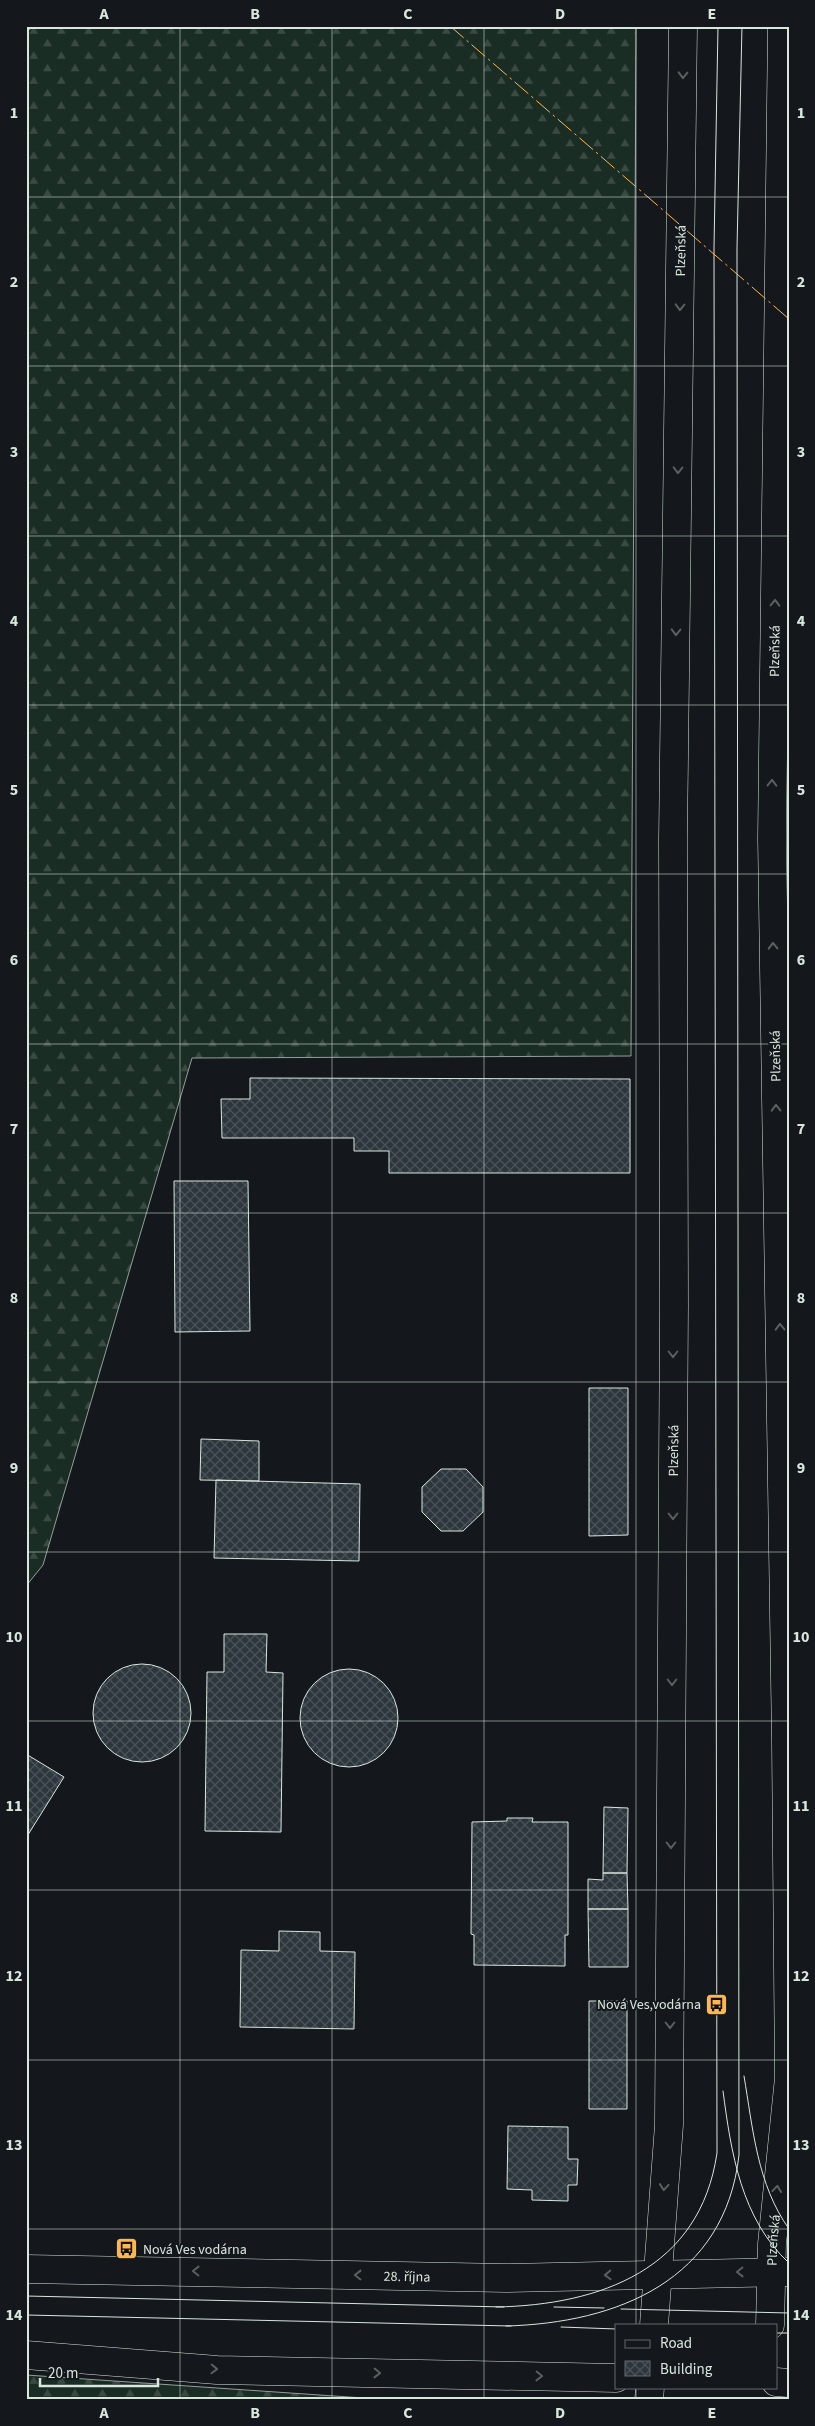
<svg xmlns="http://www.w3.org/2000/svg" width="815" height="2426" viewBox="0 0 815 2426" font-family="'Source Sans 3',sans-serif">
  <defs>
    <pattern id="forest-firs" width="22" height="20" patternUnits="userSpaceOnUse" patternTransform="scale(1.25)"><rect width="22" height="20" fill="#1a2d24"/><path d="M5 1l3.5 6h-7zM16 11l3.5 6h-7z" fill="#3b4b43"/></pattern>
    <pattern id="building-cross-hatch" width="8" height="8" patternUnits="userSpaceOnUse" patternTransform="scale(1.25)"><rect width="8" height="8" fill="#2c363c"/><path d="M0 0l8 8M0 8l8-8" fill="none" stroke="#4a5358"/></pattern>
  </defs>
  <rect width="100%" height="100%" fill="#14181c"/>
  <path fill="url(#forest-firs)" stroke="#939e99" d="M 34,26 L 636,26 L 631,1056 L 192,1058 L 43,1565 L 26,1586 L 26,32 Z
    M 26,2375 L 393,2400 L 26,2400 Z"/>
  <path fill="url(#building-cross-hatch)" stroke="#d8e6dc" d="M 250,1078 L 630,1079 L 630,1173 L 389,1173 L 389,1151 L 354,1151 L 354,1138 L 222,1138 L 221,1099 L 250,1099 Z
    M 174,1181 L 248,1181 L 250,1331 L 175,1332 Z
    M 589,1388 L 628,1388 L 628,1535 L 589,1536 Z
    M 201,1439 L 259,1441 L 259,1481 L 200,1480 Z
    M 441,1469 L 466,1469 L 483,1487 L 483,1512 L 463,1531 L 441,1531 L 422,1512 L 422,1487 Z
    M 216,1480 L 360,1484 L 359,1561 L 214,1558 Z
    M 224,1634 L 267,1634 L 266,1672 L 283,1673 L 281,1832 L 205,1831 L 207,1672 L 224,1672 Z
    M93 1713a49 49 0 1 1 98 0a49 49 0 1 1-98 0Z
    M300 1718a49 49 0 1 1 98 0a49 49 0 1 1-98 0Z
    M 26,1754 L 64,1777 L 26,1838 Z
    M 604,1807 L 628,1808 L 627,1873 L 603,1873 Z
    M 507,1818 L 533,1818 L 532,1822 L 568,1822 L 568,1935 L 565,1935 L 565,1966 L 474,1965 L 474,1935 L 471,1934 L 472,1822 L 507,1821 Z
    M 603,1873 L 627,1873 L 628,1909 L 588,1909 L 588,1879 L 603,1880 Z
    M 588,1909 L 628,1909 L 628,1967 L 589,1967 Z
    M 279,1931 L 320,1932 L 320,1951 L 355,1952 L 354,2029 L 240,2027 L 241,1950 L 279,1951 Z
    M 589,2001 L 627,2001 L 627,2109 L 589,2109 Z
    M 508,2126 L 568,2127 L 568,2159 L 578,2159 L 577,2185 L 568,2185 L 568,2201 L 532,2200 L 532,2190 L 507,2189 Z"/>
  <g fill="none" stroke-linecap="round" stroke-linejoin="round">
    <defs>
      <g id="secondary">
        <path id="s1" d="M 26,2269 L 506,2278 L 789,2272"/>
        <path id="s2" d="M 654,2325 L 669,2125 L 674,1305 L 673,839 L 683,26"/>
        <path id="s3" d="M 770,2325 L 772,2244 L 789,2078 L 786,1742 L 772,838 L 782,26"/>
        <path d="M 26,2355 L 217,2370 L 616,2378"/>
        <path d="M 776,2382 L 789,2383"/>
        <path d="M 649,2400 L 650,2387"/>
      </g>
    </defs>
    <use href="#secondary" stroke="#d8e6dc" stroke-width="29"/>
    <use href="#secondary" stroke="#14181c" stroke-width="28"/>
    <path stroke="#d8e6dc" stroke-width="1" d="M 744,2076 C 753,2129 757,2184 789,2229
      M 723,2091 C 731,2152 741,2219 789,2263
      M 26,2296 L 504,2307
      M 496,2307 C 601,2305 700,2269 717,2153 L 714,247 L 718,26
      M 554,2307 L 604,2308
      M 621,2309 L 789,2313
      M 26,2315 L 511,2326
      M 506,2326 C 618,2323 725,2280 739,2155 L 737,248 L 742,26
      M 561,2327 L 616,2329
      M 776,2333 L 789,2333"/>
    <path stroke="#ffb74d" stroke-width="1" stroke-dasharray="18 4 2.5 4" stroke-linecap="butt" d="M 450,26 L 789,319"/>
  </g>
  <defs><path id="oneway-chevron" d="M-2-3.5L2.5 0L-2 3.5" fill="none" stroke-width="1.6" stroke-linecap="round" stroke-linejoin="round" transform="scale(1.25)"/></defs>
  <g stroke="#59605f">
    <use href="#oneway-chevron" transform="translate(683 75) rotate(91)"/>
    <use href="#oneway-chevron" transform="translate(680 307) rotate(91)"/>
    <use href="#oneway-chevron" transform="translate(678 470) rotate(91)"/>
    <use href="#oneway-chevron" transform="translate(775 603) rotate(-89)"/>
    <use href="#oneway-chevron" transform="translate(676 632) rotate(91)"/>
    <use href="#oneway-chevron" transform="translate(772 783) rotate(-89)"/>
    <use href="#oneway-chevron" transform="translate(773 946) rotate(-91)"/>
    <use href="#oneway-chevron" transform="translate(776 1108) rotate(-91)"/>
    <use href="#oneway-chevron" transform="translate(780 1327) rotate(-91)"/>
    <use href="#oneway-chevron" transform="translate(673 1354) rotate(90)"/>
    <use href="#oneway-chevron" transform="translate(673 1516) rotate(90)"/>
    <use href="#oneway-chevron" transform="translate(672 1682) rotate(90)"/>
    <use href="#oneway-chevron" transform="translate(671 1845) rotate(90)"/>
    <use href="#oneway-chevron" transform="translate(670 2025) rotate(90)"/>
    <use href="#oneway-chevron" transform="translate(664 2187) rotate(95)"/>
    <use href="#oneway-chevron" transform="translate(777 2189) rotate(-84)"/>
    <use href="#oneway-chevron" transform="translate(196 2271) rotate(-179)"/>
    <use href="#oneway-chevron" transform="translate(740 2272) rotate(179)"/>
    <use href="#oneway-chevron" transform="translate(358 2275) rotate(-179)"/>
    <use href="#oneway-chevron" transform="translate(608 2275) rotate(178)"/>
    <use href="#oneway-chevron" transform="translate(214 2369) rotate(2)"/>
    <use href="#oneway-chevron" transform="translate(377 2373) rotate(1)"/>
    <use href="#oneway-chevron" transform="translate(539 2376) rotate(1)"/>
  </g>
  <path fill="none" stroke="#d8e6dc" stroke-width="1" stroke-opacity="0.55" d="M 180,26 L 180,2400M 332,26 L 332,2400M 484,26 L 484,2400M 636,26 L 636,2325M 26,197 L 789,197M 26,366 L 789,366M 26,536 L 789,536M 26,705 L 789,705M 26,874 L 789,874M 26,1044 L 789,1044M 26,1213 L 789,1213M 26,1382 L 789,1382M 26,1552 L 789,1552M 26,1721 L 789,1721M 26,1890 L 789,1890M 26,2060 L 789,2060M 26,2229 L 789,2229M 636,2387 L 636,2400"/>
  <defs>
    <symbol id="bus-square" viewBox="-11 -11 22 22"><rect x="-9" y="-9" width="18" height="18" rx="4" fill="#ffb74d" stroke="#14181c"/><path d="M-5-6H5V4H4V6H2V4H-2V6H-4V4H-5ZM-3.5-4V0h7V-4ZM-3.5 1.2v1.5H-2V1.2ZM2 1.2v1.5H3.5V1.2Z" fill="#111"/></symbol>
  </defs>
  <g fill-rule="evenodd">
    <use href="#bus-square" x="704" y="1992" width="25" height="25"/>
    <use href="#bus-square" x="114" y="2236" width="25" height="25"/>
  </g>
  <g text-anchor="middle" stroke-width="4" stroke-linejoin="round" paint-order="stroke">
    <g font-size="14" fill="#d8e6dc" stroke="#14181c">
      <text dy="5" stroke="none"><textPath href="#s2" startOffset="2075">Plzeňská</textPath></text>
      <text dy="5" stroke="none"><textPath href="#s3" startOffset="1675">Plzeňská</textPath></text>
      <text transform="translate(775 1056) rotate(-91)" y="5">Plzeňská</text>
      <text dy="5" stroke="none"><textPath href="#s2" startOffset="875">Plzeňská</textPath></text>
      <text dy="5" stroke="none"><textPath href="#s3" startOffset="85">Plzeňská</textPath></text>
      <text dy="5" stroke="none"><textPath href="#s1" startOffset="381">28. října</textPath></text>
    </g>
    <g font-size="14" fill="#d8e6dc" stroke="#14181c" text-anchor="end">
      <text x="701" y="2009">Nová Ves,vodárna</text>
      <text x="143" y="2254" text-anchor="start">Nová Ves vodárna</text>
    </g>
  </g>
  <rect width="815" height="2426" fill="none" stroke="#14181c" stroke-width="55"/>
  <rect x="615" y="2324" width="162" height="65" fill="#14181c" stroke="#626a69"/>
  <rect x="625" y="2340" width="25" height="8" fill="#14181c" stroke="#626a69"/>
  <text x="660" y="2348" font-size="15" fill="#d8e6dc">Road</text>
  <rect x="625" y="2361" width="25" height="15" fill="url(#building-cross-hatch)" stroke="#626a69"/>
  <text x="660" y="2374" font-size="15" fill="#d8e6dc">Building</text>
  <path d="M40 2378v8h118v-8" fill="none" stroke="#d8e6dc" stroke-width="2.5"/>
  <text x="48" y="2378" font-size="15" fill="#d8e6dc" stroke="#14181c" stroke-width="4" paint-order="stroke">20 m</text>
  <rect x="28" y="28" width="760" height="2370" fill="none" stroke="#d8e6dc" stroke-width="2"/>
  <g font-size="16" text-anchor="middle" font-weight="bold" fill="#d8e6dc">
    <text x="104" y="19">A</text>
    <text x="255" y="19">B</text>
    <text x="408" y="19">C</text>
    <text x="560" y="19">D</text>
    <text x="712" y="19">E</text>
    <text x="14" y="118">1</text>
    <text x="801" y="118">1</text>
    <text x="14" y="287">2</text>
    <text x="801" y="287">2</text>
    <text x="14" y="457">3</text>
    <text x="801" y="457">3</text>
    <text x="14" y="626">4</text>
    <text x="801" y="626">4</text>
    <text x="14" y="795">5</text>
    <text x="801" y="795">5</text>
    <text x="14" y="965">6</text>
    <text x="801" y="965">6</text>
    <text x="14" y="1134">7</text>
    <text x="801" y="1134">7</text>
    <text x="14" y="1303">8</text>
    <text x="801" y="1303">8</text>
    <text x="14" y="1473">9</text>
    <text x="801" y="1473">9</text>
    <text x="14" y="1642">10</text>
    <text x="801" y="1642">10</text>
    <text x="14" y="1811">11</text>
    <text x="801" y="1811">11</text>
    <text x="14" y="1981">12</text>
    <text x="801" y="1981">12</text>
    <text x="14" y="2150">13</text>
    <text x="801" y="2150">13</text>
    <text x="14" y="2320">14</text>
    <text x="801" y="2320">14</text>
    <text x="104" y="2418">A</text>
    <text x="255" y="2418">B</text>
    <text x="408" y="2418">C</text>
    <text x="560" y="2418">D</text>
    <text x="712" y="2418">E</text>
  </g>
</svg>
